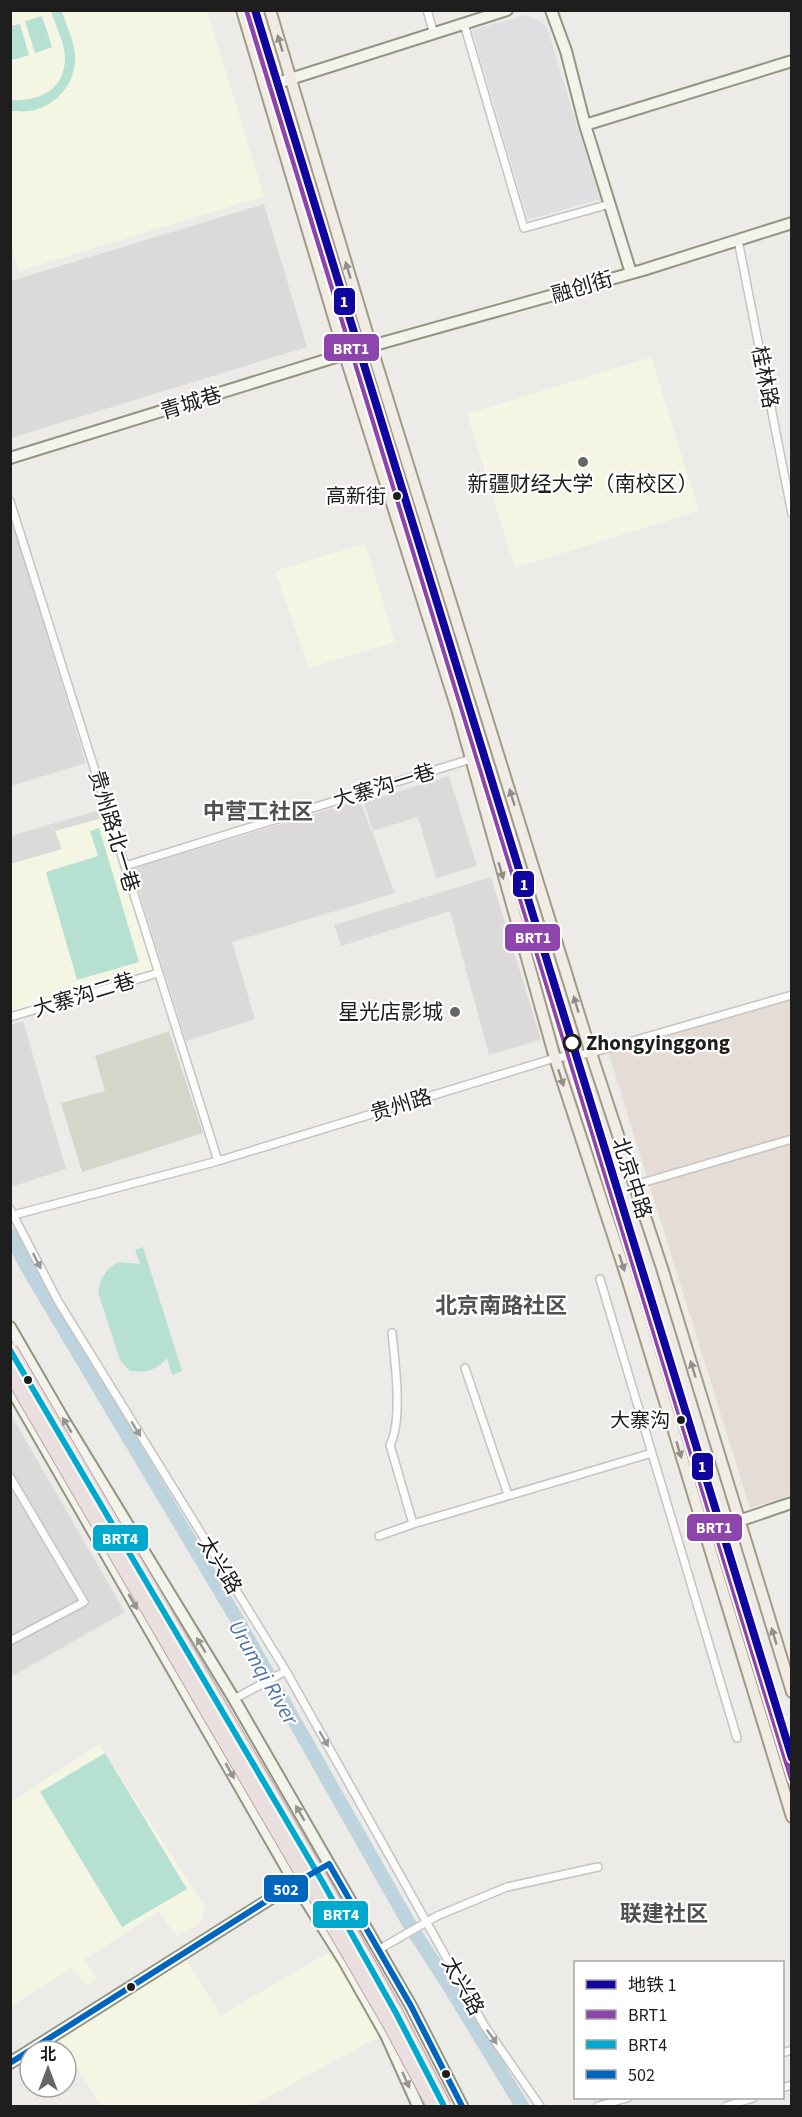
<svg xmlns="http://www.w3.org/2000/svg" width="802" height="2117" viewBox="0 0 802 2117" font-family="'Source Sans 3','Noto Sans SC',sans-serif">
  <rect width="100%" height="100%" fill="#edebe7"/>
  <path fill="#dcdad8" d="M 264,204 L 307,347 L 11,438 L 11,281 Z
    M 10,513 L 86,763 L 11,786 L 10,786 Z
    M 360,800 L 395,893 L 232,942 L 255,1019 L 186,1041 L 132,869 Z
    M 103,809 L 106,817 L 56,831 L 62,849 L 11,864 L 11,836 Z
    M 23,1021 L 66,1169 L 11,1187 L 11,1025 Z
    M 10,1413 L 125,1612 L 11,1677 L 10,1677 Z"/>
  <path fill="#f4f5e3" d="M 10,11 L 207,11 L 264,196 L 19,271 L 10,243 Z
    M 651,357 L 699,511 L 515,568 L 467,414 Z
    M 365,543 L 395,642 L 309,668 L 275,571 Z
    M 110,816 L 158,973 L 11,1017 L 11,864 L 62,849 L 55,831 Z
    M 99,1744 L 205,1907 L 200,1924 L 176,1936 L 159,1911 L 84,1960 L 97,1978 L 86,1986 L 72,1968 L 11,2006 L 11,1802 Z
    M 331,1951 L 381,2036 L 251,2106 L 101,2106 L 56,2034 L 182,1954 L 221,2015 Z"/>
  <path fill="#dbdad8" d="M 449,776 L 477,866 L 436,878 L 418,817 L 373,831 L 364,802 Z
    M 491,877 L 541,1040 L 489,1055 L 450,911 L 341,946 L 334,925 Z"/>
  <path fill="#e4dcd5" d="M 791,995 L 791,1495 L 750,1508 L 607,1048 Z"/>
  <path fill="#d5d5c9" d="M 169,1031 L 203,1133 L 82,1172 L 61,1103 L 105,1091 L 95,1056 Z"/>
  <path fill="#c6d9be" d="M 727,1526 L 791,1735 L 791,1782 L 714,1530 Z"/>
  <path fill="#b6e1d2" d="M 51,11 L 62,11 C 65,23 75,43 75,55 C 77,83 56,107 29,111 C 23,112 16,111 11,111 L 11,100 C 39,102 66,90 65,56 C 64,42 55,24 51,11 Z
    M 42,16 L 52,47 L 35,53 L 25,21 Z
    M 20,24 L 29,55 L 12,60 L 11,26 Z
    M 99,828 L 139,962 L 77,980 L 46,872 L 98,856 L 90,831 Z
    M 143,1247 L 182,1371 L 172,1375 L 167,1358 C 154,1371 148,1373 130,1371 L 120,1360 L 98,1292 L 101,1280 L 108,1269 L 119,1262 L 140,1264 L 135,1250 Z
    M 105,1753 L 187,1889 L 122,1927 L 40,1792 Z"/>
  <path fill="#dfdee1" d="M 526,15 L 540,21 L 547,28 L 600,199 L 528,220 L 472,30 Z"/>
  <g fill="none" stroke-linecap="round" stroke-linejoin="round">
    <path stroke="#bdd3dd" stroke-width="14" d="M 10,1234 L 27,1267 L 239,1623 L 411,1927 L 451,1989 L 522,2106"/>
    <defs>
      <path id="street" d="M 427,10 L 434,34
        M 464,24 L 524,228 L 610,204
        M 738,240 L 792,514
        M 10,501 L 218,1161
        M 125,866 L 471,759
        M 10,1017 L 158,973
        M 635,1185 L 792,1139
        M 10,1209 L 58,1301 L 286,1671 L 484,2025 L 540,2106
        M 10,1216 L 218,1161 L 555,1058 L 591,1053 L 792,995
        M 600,1279 L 737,1738
        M 392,1333 C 395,1362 403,1420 390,1445 L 413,1524
        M 465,1368 L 508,1495
        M 10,1477 L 84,1602 L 10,1641
        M 379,1536 L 413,1524 L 652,1453
        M 234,1699 L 286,1671
        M 378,1950 L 437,1916 L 507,1887 L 598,1867
        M 782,2053 L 792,2050
        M 782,2088 L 792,2085
        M 598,2106 L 627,2098
        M 726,2106 L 753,2098"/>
      <path id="secondary" d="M 551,10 L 566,51 L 585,125 L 631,273
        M 265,87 L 507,10
        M 585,125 L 792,61
        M 10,458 L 371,346 L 643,270 L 792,223
        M 10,1327 L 65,1422 L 234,1699 L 411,2006 L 462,2106
        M 10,1387 L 295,1883 L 344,1961 L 386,2035 L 418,2106
        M 702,1526 C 732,1527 764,1511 792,1503
        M 10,2063 L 300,1880"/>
      <path id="primary" d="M 242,10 L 345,355 L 458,712 L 555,1058 L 628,1281 L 792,1817
        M 270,10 L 371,346 L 591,1053 L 662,1268 L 792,1692"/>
    </defs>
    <use href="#street" stroke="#c5c4c3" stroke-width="10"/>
    <use href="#secondary" stroke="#929580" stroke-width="14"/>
    <use href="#primary" stroke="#a19b85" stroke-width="14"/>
    <use href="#street" stroke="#fcfcfb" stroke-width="7"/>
    <use href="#secondary" stroke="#f2f3eb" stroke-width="10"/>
    <use href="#primary" stroke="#f0ece5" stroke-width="10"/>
    <defs>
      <path id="highway-bridge" d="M 10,1349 L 322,1881 L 396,2013 L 444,2106
        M 10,1372 L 390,2024 L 434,2106"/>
    </defs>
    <use href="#highway-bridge" stroke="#c0a0a6" stroke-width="16" stroke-linecap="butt"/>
    <use href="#highway-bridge" stroke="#eadfdf" stroke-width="14"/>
    <defs>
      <path id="bus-1" d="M 247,10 L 792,1779"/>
      <path id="bus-2" d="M 10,1350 L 322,1881 L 396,2013 L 444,2106"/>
      <path id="bus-3" d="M 10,2063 L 295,1883 L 329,1864 L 411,2006 L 462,2106"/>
    </defs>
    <use href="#bus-1" stroke="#fff" stroke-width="10"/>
    <use href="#bus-2" stroke="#fff" stroke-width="10"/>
    <use href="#bus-3" stroke="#fff" stroke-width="10"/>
    <use href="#bus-1" stroke="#8e44ad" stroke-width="6"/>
    <use href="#bus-2" stroke="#00a9ce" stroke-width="6"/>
    <use href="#bus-3" stroke="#0065bd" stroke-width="6"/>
    <defs>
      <path id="metro-1" d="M 255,10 L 792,1758"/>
    </defs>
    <use href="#metro-1" stroke="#fff" stroke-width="12"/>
    <use href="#metro-1" stroke="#10069f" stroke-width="8"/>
  </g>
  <defs><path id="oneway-solid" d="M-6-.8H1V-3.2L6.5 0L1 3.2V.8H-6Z" transform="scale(1.5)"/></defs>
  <g fill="#928f8b">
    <use href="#oneway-solid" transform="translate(280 43) rotate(-107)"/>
    <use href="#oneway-solid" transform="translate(348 270) rotate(-107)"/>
    <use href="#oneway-solid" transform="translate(512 797) rotate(-107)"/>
    <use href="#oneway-solid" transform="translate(501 871) rotate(74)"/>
    <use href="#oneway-solid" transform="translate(576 1004) rotate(-107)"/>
    <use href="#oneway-solid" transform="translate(561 1078) rotate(72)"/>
    <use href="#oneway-solid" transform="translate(622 1263) rotate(72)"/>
    <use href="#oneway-solid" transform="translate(693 1369) rotate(-107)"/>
    <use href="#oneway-solid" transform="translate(679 1450) rotate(73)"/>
    <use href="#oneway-solid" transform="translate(774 1636) rotate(-107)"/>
  </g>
  <g fill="#989898">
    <use href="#oneway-solid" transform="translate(37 1261) rotate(63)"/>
    <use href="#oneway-solid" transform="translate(136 1429) rotate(59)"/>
    <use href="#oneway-solid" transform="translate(324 1739) rotate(60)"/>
    <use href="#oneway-solid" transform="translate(492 2037) rotate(55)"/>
  </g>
  <g fill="#93938f">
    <use href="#oneway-solid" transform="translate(67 1425) rotate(-121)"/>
    <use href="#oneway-solid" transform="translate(133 1602) rotate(60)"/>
    <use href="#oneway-solid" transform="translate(201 1645) rotate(-121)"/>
    <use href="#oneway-solid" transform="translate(230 1771) rotate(60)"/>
    <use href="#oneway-solid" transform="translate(300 1813) rotate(-120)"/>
    <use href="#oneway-solid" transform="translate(406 2080) rotate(66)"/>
  </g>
  <g fill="#666664" stroke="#fff" stroke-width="2">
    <circle cx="583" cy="462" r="6"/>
    <circle cx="455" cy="1012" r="6"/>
  </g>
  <g fill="#1e1e1e" stroke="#fff" stroke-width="2">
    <circle cx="397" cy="496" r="5"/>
    <circle cx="28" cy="1380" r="5"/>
    <circle cx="681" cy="1420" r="5"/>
    <circle cx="131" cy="1987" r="5"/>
    <circle cx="446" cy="2074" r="5"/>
  </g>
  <circle fill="#fff" stroke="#1e1e1e" stroke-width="3" cx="572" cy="1043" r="8"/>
  <g text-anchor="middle" stroke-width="4.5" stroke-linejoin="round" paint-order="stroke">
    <g font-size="20" fill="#1e1e1e" stroke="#fff" text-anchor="end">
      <text x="386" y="503">高新街</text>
      <text x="670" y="1427">大寨沟</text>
    </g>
    <g font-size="21" fill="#1e1e1e" stroke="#fff">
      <text transform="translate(582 287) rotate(-16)" y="7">融创街</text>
      <text transform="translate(765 377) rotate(79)" y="7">桂林路</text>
      <text transform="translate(191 403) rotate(-17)" y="7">青城巷</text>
      <text transform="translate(384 786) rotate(-17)" y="7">大寨沟一巷</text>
      <text transform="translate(114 831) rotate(73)" y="7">贵州路北一巷</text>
      <text transform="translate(84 995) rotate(-17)" y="7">大寨沟二巷</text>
      <text transform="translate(401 1105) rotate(-17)" y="7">贵州路</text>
      <text transform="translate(632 1178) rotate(72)" y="7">北京中路</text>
      <text transform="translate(220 1565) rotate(59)" y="7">太兴路</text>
      <text transform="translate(463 1986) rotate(61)" y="7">太兴路</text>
    </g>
    <g font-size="21" fill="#1e1e1e" stroke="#fff">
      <text x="583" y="491">新疆财经大学（南校区）</text>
      <text x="443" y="1019" text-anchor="end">星光店影城</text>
    </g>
    <g font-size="21" font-weight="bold" fill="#1e1e1e" stroke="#fff" text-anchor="start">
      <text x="586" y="1050">Zhongyinggong</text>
    </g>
    <g font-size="22" font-weight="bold" fill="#515151" stroke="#fff">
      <text x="258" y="819">中营工社区</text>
      <text x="501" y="1313">北京南路社区</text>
      <text x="664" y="1921">联建社区</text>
    </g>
    <g font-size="22" font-style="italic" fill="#5174a7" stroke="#fff">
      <text transform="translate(264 1672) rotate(60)" y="8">Urumqi River</text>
    </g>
  </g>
  <g stroke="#fff" stroke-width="2">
    <rect x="333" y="287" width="23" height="29" rx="6" fill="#10069f"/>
    <rect x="323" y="333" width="57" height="29" rx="6" fill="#8e44ad"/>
    <rect x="512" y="870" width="23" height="28" rx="6" fill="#10069f"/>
    <rect x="504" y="923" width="57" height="29" rx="6" fill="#8e44ad"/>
    <rect x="691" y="1452" width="23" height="29" rx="6" fill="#10069f"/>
    <rect x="686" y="1513" width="57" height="29" rx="6" fill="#8e44ad"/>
    <rect x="92" y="1524" width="57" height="28" rx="6" fill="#00a9ce"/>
    <rect x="263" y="1874" width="46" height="29" rx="6" fill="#0065bd"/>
    <rect x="312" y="1900" width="57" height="29" rx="6" fill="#00a9ce"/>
  </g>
  <g font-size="16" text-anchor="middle" font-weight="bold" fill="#fff">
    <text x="344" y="307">1</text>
    <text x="351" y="354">BRT1</text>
    <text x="524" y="890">1</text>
    <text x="533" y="943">BRT1</text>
    <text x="702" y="1472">1</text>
    <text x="714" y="1533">BRT1</text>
    <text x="120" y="1544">BRT4</text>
    <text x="286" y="1895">502</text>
    <text x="341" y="1920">BRT4</text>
  </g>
  <rect width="802" height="2117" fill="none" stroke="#1e1e1e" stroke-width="24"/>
  <rect x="574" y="1961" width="210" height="138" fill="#ffffff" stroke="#a5a5a5" stroke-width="1.5"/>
  <rect x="586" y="1980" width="30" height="9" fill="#10069f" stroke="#a5a5a5" stroke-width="1.5"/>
  <text x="628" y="1991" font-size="18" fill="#1e1e1e">地铁 1</text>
  <rect x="586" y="2010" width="30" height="9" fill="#8e44ad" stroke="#a5a5a5" stroke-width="1.5"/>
  <text x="628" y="2021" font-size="18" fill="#1e1e1e">BRT1</text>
  <rect x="586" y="2040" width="30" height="9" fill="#00a9ce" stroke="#a5a5a5" stroke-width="1.5"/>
  <text x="628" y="2051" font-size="18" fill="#1e1e1e">BRT4</text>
  <rect x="586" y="2070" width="30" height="9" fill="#0065bd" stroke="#a5a5a5" stroke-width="1.5"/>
  <text x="628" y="2081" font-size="18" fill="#1e1e1e">502</text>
  <g transform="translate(48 2069)"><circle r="28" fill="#ffffff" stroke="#a5a5a5" stroke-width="1.5"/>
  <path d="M0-4.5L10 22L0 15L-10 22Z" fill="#666664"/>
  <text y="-9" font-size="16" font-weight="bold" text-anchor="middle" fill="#1e1e1e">北</text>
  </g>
</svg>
